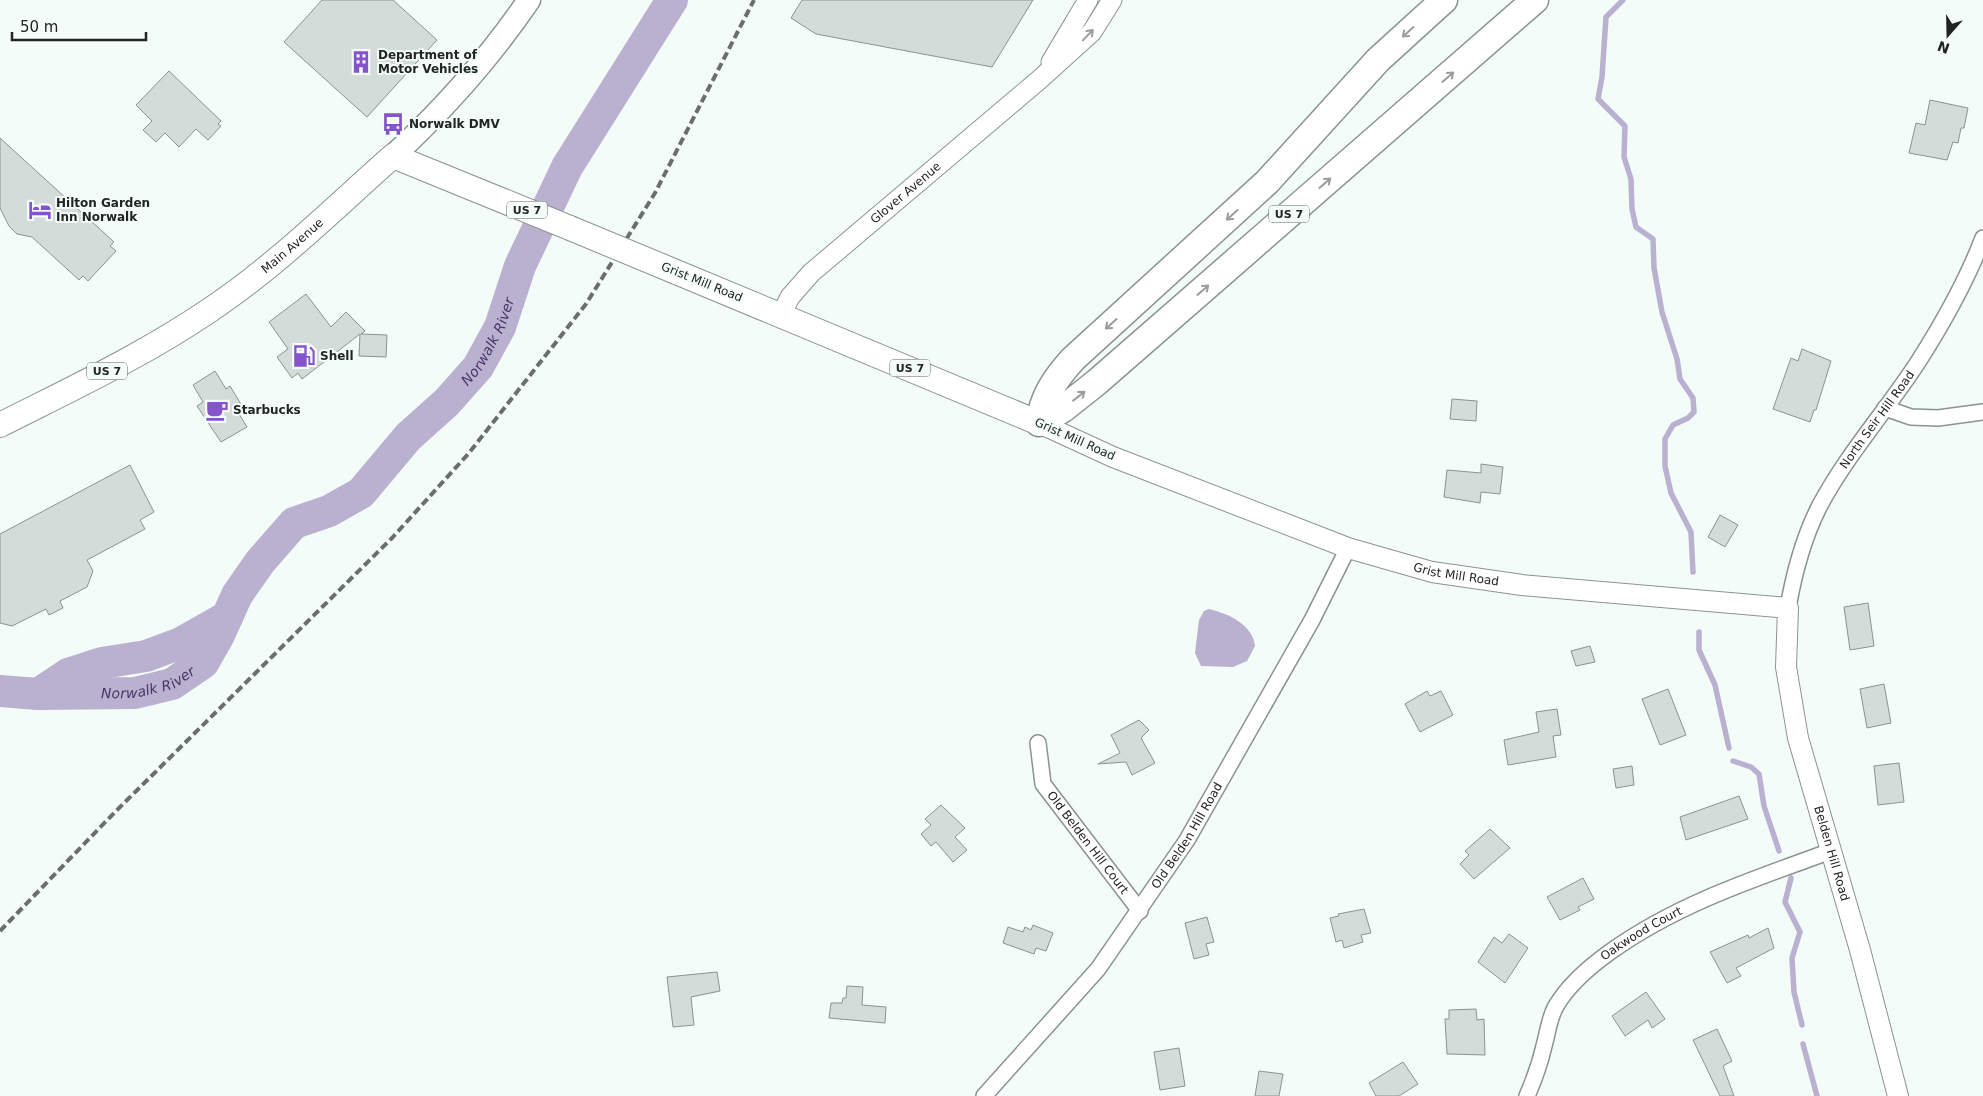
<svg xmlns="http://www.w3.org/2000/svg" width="1983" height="1096" viewBox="0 0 1983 1096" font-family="'DejaVu Sans',sans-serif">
  <rect width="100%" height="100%" fill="#f4fcf9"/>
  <path fill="#bab0d0" d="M 1209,609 C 1229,614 1252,624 1255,646 L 1247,661 L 1233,667 L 1201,666 L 1195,653 L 1199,620 L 1204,611 Z"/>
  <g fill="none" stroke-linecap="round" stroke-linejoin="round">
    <path stroke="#bab0d0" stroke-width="5.5" d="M 1623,0 L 1606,17 L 1602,77 L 1598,99 L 1625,126 L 1624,157 L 1631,179 L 1632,209 L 1636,227 L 1653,239 L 1654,268 L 1662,312 L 1677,359 L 1680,379 L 1693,398 L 1694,412 L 1688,418 L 1673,425 L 1665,439 L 1665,466 L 1671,493 L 1691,532 L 1693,572
      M 1699,632 L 1699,650 L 1715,685 L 1729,748
      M 1733,761 L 1751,767 L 1759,774 L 1764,806 L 1779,851
      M 1791,878 L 1785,902 L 1800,932 L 1792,958 L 1794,992 L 1802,1025
      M 1803,1044 L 1817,1096"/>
    <g stroke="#bab0d0" stroke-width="32">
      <path id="s1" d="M 0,691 L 38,694 L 135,693 L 172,684 L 203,663 L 219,635 L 237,595 L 260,562 L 294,523 L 329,511 L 361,493 L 408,437 L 447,402 L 478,367 L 500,327 L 520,266 L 567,167 L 672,0"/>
      <path d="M 38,694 L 68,674 L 102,663 L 146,656 L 181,643 L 227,617"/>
    </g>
  </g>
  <path fill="#d4dcd9" stroke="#8b9390" d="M 322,0 L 393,0 L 437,40 L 367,117 L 284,42 Z
    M 802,0 L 1033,0 L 992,67 L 816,34 L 791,18 Z
    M 169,71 L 221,121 L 218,124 L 221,126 L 208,140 L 196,129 L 179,147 L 165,133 L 156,142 L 143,130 L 152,121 L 136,105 Z
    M 1930,100 L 1968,108 L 1964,128 L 1961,128 L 1958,143 L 1953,142 L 1947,160 L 1909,153 L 1916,123 L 1925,125 Z
    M 0,138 L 114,242 L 110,246 L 116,251 L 88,281 L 83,276 L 79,280 L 32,237 L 17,234 L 9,226 L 0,208 Z
    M 306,294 L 331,327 L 346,312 L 365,331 L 361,334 L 387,335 L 386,357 L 359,356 L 360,334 L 302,379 L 298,373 L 292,378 L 277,357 L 288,349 L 269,322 Z
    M 1802,349 L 1831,361 L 1816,410 L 1814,410 L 1810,422 L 1773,409 L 1791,358 L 1798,361 Z
    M 215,371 L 226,389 L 230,386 L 242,406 L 236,409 L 247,427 L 221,442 L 197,406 L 203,402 L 193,385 Z
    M 1452,399 L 1477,401 L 1476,421 L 1450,419 Z
    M 1481,464 L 1503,467 L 1500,494 L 1481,492 L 1480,503 L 1444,497 L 1447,470 L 1481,473 Z
    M 130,465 L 154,512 L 140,520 L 145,529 L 87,560 L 93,571 L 87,587 L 60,601 L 63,608 L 49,615 L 46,609 L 12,626 L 0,623 L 0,534 Z
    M 1720,515 L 1738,525 L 1725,547 L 1708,537 Z
    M 1868,603 L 1874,646 L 1850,650 L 1844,607 Z
    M 1590,646 L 1595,662 L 1576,666 L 1571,651 Z
    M 1884,684 L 1891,723 L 1867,728 L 1860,689 Z
    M 1668,689 L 1686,735 L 1660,745 L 1642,699 Z
    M 1427,691 L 1430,696 L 1441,691 L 1453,715 L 1420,732 L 1405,704 Z
    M 1557,709 L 1561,735 L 1553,736 L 1556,757 L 1508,765 L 1504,740 L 1539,732 L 1536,712 Z
    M 1139,720 L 1149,730 L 1141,738 L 1155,763 L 1132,775 L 1126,762 L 1098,764 L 1120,753 L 1111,735 Z
    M 1899,763 L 1904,802 L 1878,805 L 1874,766 Z
    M 1632,766 L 1634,785 L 1616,788 L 1613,769 Z
    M 1739,796 L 1748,819 L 1686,840 L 1680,817 Z
    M 941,805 L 965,828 L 955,837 L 967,850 L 953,862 L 936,842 L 931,846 L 921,834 L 931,825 L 925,819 Z
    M 1490,829 L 1510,848 L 1474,879 L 1460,864 L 1469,855 L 1465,851 Z
    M 1583,878 L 1594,899 L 1578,907 L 1580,910 L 1560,920 L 1547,897 Z
    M 1364,909 L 1371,933 L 1361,935 L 1363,942 L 1344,948 L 1342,940 L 1336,942 L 1330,918 L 1339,916 L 1338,914 Z
    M 1207,917 L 1214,942 L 1206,944 L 1209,955 L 1194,959 L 1185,923 Z
    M 1033,925 L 1053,933 L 1046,951 L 1036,948 L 1034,954 L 1003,943 L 1008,927 L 1023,932 L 1025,927 L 1031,930 Z
    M 1768,928 L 1774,948 L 1736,968 L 1741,976 L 1727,983 L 1710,952 L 1748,935 L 1749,938 Z
    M 1509,934 L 1528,948 L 1505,983 L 1478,962 L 1494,937 L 1502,943 Z
    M 717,972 L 720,991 L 691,997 L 694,1025 L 673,1027 L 667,977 Z
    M 847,986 L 863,987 L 862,1005 L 886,1007 L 885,1023 L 829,1018 L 831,1003 L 842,1003 L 843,998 L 846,998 Z
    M 1646,992 L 1665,1019 L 1652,1028 L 1648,1020 L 1625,1036 L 1612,1016 Z
    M 1476,1009 L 1477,1020 L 1484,1019 L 1485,1055 L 1447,1054 L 1445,1019 L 1449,1019 L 1449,1010 Z
    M 1717,1029 L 1732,1061 L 1723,1066 L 1734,1096 L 1720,1096 L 1693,1040 Z
    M 1179,1048 L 1185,1086 L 1160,1090 L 1154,1052 Z
    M 1403,1062 L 1418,1084 L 1399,1096 L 1376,1096 L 1369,1083 Z
    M 1259,1071 L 1283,1074 L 1279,1096 L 1255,1096 Z"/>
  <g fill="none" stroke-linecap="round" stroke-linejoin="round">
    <defs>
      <g id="minor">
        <path d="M 1885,408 L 1911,417 L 1938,418 L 1983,412"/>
        <path id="s2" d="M 1788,608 C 1794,573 1803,539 1819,507 C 1847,454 1888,409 1920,359 C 1944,321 1967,280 1983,238"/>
        <path id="s3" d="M 1038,743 L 1043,784 L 1140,911"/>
        <path id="s4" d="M 984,1096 L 1098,969 L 1187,840 L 1312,620 L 1348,548"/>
        <path id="s5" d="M 1527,1096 C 1534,1080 1540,1063 1544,1046 C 1548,1032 1549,1018 1556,1006 C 1569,984 1589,967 1610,952 C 1677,904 1754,879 1831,851"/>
      </g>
      <g id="tertiary">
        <path d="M 1051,62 L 1088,0"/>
        <path id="s6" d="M 781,315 L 790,297 L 811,273 L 1039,80 L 1092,32 L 1112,0"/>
      </g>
      <g id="secondary">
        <path id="s7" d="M 1039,423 L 1113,457 L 1348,548 L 1432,572 L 1522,585 L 1788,608 L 1786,667 L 1798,738 L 1860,950 L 1898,1096"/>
      </g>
      <path id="primary" d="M 393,156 C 444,109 490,57 529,0"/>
      <g id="trunk">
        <path d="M 676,272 L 1039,423"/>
        <path id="s8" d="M 0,425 C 71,389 144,355 210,310 C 276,266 334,208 393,156 L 570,228"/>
      </g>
      <path id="motorway" d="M 1039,423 L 1063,409 L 1097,382 L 1535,0
        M 1039,423 C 1043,396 1055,379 1073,359 L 1267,182 L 1378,60 L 1444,0"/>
    </defs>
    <use href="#minor" stroke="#8b9390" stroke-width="18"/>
    <use href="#tertiary" stroke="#8b9390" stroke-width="21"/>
    <use href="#secondary" stroke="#8b9390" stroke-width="22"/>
    <use href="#primary" stroke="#8b9390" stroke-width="25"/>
    <use href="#trunk" stroke="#8b9390" stroke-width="26"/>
    <use href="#motorway" stroke="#8b9390" stroke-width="29"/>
    <use href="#minor" stroke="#fff" stroke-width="15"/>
    <use href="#tertiary" stroke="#fff" stroke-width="19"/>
    <use href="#secondary" stroke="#fff" stroke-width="20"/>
    <use href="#primary" stroke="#fff" stroke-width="22"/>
    <use href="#trunk" stroke="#fff" stroke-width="24"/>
    <use href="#motorway" stroke="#fff" stroke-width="26"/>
    <path stroke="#6a6e6d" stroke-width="4" stroke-dasharray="8 4" stroke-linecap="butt" d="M 0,931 L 116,811 L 392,538 L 469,453 L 586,304 L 655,193 L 754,0"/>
    <defs>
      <path id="trunk-bridge" d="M 570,228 L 676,272"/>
    </defs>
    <use href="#trunk-bridge" stroke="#8b9390" stroke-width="26" stroke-linecap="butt"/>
    <use href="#trunk-bridge" stroke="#fff" stroke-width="24"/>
  </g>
  <defs><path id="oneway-shaft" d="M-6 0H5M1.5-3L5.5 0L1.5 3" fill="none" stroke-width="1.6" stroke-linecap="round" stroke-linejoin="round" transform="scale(1.25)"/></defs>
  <g stroke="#9b9c9c">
    <use href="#oneway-shaft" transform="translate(1408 32) rotate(138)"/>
    <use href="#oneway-shaft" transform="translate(1088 35) rotate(-46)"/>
    <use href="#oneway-shaft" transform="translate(1448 77) rotate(-41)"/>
    <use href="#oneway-shaft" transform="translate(1325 183) rotate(-41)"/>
    <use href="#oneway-shaft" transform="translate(1232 215) rotate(138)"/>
    <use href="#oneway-shaft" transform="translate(1203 290) rotate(-41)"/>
    <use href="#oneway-shaft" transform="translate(1111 324) rotate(138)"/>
    <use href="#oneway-shaft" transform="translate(1079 396) rotate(-38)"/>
  </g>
  <defs>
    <symbol id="building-bare" viewBox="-9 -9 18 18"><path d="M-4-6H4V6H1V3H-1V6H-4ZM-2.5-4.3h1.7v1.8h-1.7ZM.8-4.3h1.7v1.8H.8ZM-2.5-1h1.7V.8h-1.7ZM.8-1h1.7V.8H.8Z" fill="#8454cc" stroke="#f4fcf9" stroke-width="2.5" paint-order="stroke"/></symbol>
    <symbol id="bus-bare" viewBox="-9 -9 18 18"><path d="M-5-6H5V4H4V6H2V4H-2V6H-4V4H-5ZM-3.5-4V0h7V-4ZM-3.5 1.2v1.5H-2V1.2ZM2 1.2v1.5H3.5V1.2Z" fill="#8454cc" stroke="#f4fcf9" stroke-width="2.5" paint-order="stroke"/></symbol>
    <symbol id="hotel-bare" viewBox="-9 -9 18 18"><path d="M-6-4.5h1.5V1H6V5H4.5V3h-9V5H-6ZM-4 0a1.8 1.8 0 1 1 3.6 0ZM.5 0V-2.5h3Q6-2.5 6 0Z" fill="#8454cc" stroke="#f4fcf9" stroke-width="2.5" paint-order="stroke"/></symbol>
    <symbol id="fuel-bare" viewBox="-9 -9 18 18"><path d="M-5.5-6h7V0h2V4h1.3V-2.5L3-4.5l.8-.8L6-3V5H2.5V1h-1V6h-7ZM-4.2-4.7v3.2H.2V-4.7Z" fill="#8454cc" stroke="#f4fcf9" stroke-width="2.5" paint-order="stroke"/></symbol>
    <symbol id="cafe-bare" viewBox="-9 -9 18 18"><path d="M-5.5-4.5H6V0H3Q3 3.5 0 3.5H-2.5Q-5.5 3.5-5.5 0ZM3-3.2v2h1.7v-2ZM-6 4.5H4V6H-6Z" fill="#8454cc" stroke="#f4fcf9" stroke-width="2.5" paint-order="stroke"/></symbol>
  </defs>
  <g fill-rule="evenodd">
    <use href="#building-bare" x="345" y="46" width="32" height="32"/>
    <use href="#bus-bare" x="377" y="108" width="32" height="32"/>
    <use href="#hotel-bare" x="24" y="194" width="32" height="32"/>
    <use href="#fuel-bare" x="288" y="340" width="32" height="32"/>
    <use href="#cafe-bare" x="201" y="394" width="32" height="32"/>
  </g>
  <g text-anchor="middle" stroke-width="4" stroke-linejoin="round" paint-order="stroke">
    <g fill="#f4fcf9" stroke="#606563" stroke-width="1">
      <rect x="507" y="201.5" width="40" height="17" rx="4"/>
      <rect x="1269" y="205.5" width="40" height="17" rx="4"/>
      <rect x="890" y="359.5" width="40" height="17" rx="4"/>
      <rect x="87" y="362.5" width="40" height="17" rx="4"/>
    </g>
    <g font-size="11" font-weight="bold" fill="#212423">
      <text x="527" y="214">US 7</text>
      <text x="1289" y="218">US 7</text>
      <text x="910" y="372">US 7</text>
      <text x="107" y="375">US 7</text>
    </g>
    <g font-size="12" font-weight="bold" fill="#212423" stroke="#f4fcf9" text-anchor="start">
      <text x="378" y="59">Department of<tspan x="378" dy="14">Motor Vehicles</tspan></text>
      <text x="409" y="128">Norwalk DMV</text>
      <text x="56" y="207">Hilton Garden<tspan x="56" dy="14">Inn Norwalk</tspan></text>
      <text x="320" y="360">Shell</text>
      <text x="233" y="414">Starbucks</text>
    </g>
    <g font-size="12" fill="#212423" stroke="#f4fcf9">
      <text dy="4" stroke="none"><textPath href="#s6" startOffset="176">Glover Avenue</textPath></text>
      <text dy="4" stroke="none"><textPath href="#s8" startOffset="344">Main Avenue</textPath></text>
      <text transform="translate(702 282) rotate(22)" y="4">Grist Mill Road</text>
      <text dy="4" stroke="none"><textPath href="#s2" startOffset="211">North Seir Hill Road</textPath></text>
      <text transform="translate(1075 439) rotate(24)" y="4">Grist Mill Road</text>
      <text dy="4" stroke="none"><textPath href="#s7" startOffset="445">Grist Mill Road</textPath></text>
      <text dy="4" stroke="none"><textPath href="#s4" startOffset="331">Old Belden Hill Road</textPath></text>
      <text dy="4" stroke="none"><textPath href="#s3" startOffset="115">Old Belden Hill Court</textPath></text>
      <text dy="4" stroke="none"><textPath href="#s7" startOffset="1030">Belden Hill Road</textPath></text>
      <text dy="4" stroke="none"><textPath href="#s5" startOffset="208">Oakwood Court</textPath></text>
    </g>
    <g font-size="14" font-style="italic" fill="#473764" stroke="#f4fcf9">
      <text dy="5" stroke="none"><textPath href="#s1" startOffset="652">Norwalk River</textPath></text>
      <text dy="5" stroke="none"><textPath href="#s1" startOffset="150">Norwalk River</textPath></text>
    </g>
  </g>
  <g transform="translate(1948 35) rotate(200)" stroke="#f4fcf9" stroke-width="4" paint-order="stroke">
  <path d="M0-4L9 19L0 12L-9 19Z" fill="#212423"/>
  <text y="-8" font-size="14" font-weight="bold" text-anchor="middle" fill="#212423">N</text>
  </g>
  <path d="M12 32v8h134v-8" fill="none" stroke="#212423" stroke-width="2.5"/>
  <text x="20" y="32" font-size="15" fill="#212423" stroke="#f4fcf9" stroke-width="4" paint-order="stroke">50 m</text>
</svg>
